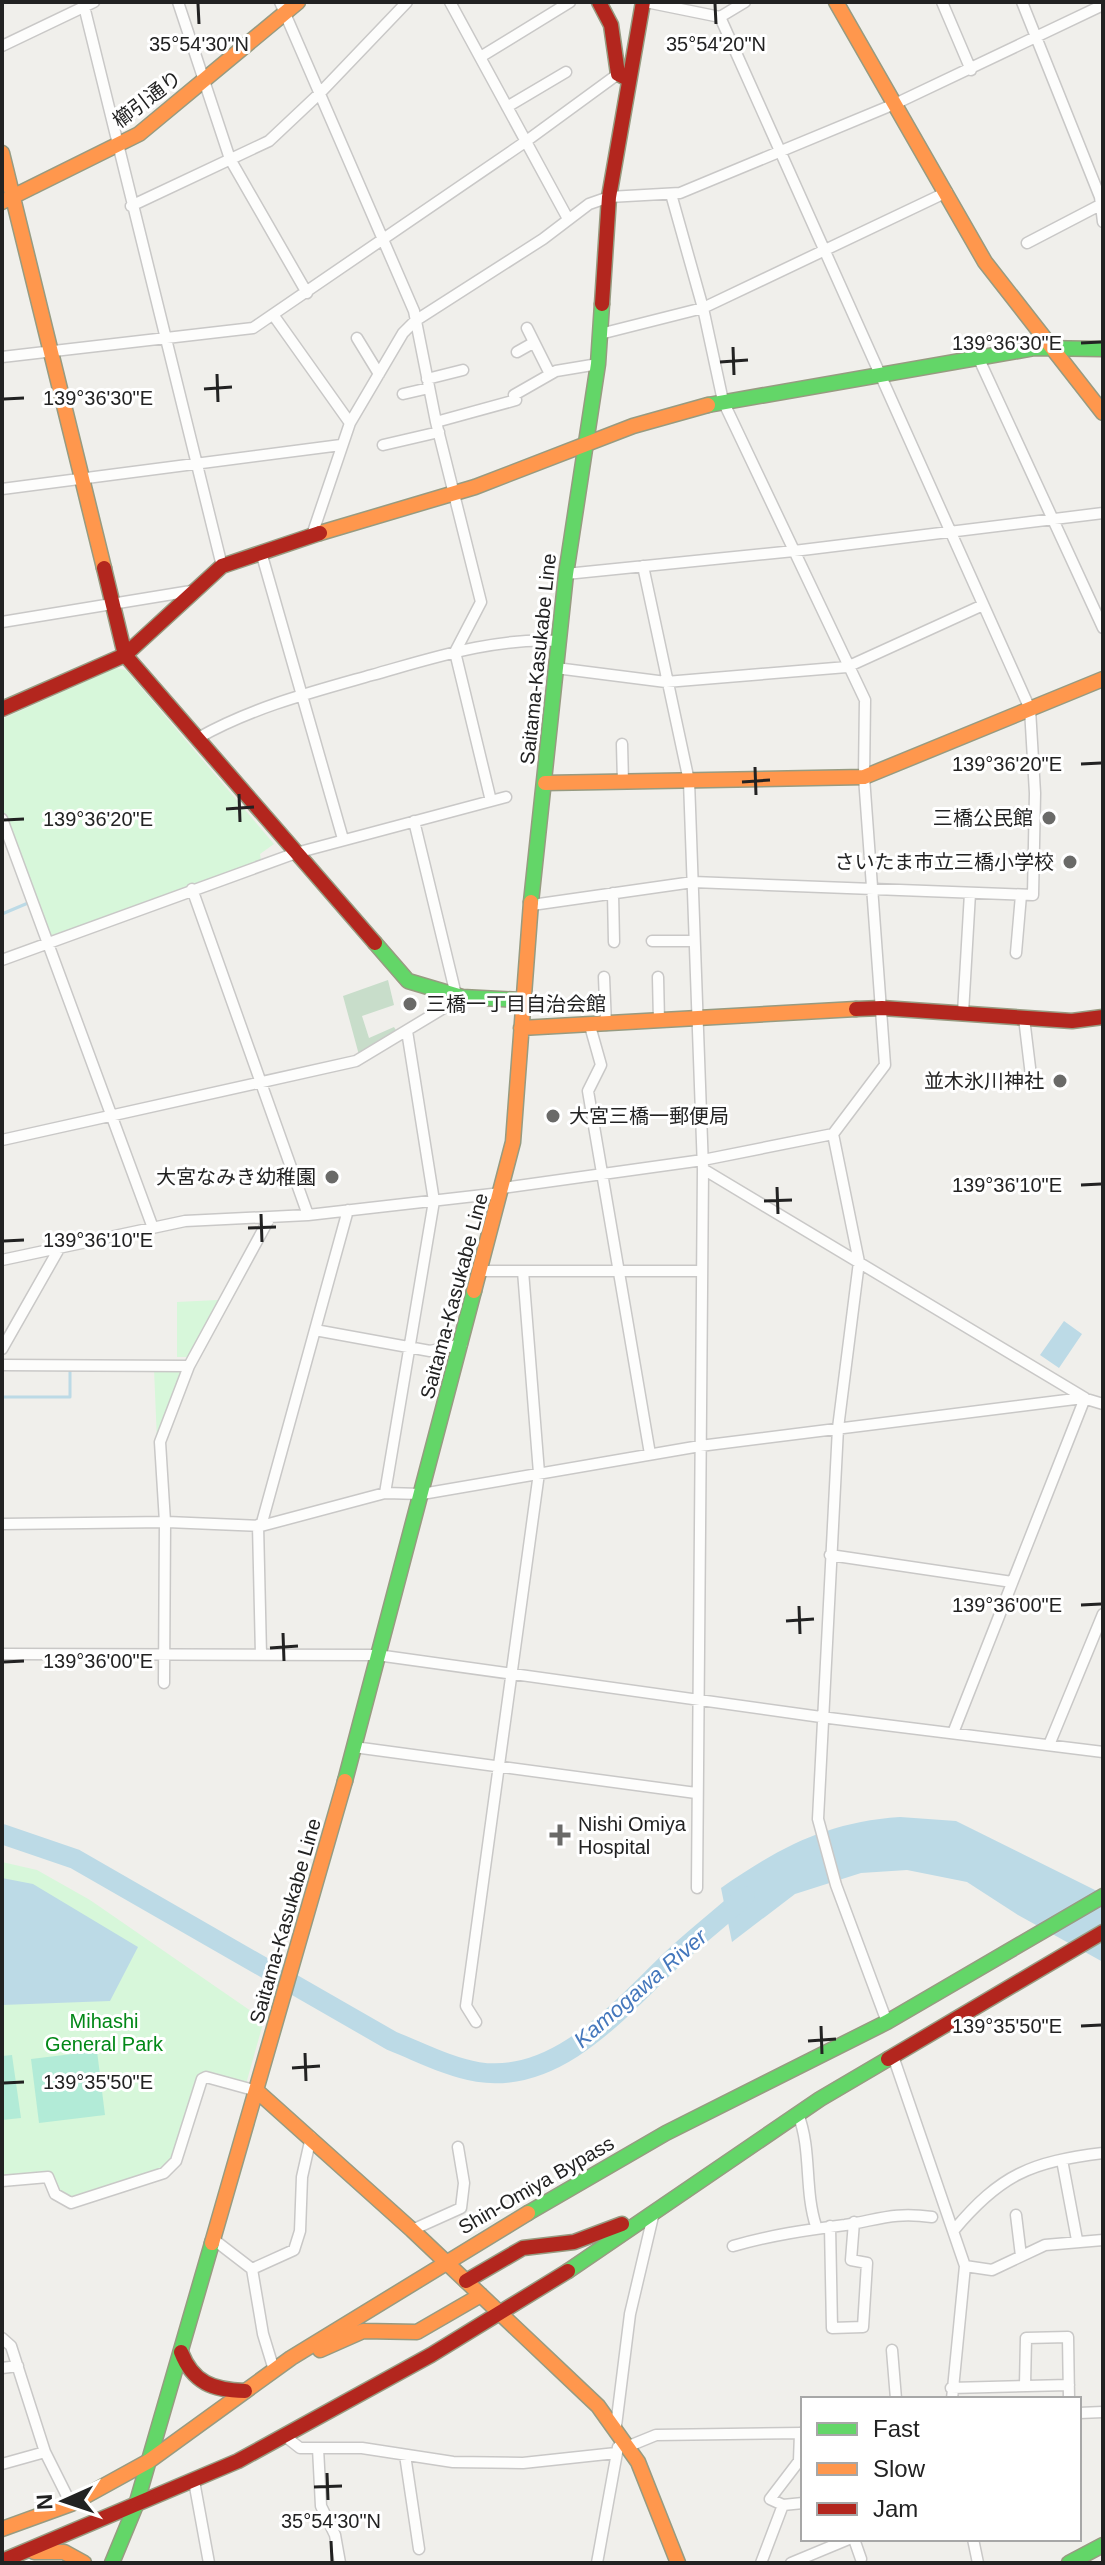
<svg xmlns="http://www.w3.org/2000/svg" width="1105" height="2565" viewBox="0 0 1105 2565" font-family="Arial,'Noto Sans JP',sans-serif">
  <rect width="100%" height="100%" fill="#f0efeb"/>
  <path fill="#c8ddca" d="M 388,980 L 394,1005 L 362,1016 L 369,1038 L 394,1027 L 397,1032 L 359,1055 L 343,996 Z"/>
  <path fill="#d7f7da" d="M 116,668 L 126,670 L 274,844 L 260,854 L 261,860 L 48,938 L 2,809 L 2,719 Z
    M 218,1300 L 188,1357 L 177,1357 L 177,1302 Z
    M 154,1369 L 184,1369 L 157,1441 Z
    M 2,1862 L 37,1870 L 90,1900 L 264,2020 L 246,2084 L 206,2074 L 196,2079 L 172,2158 L 158,2170 L 69,2198 L 58,2192 L 53,2178 L 2,2177 Z"/>
  <path fill="#b2ebd7" d="M 97,2051 L 105,2115 L 39,2123 L 31,2059 Z
    M 12,2055 L 21,2118 L 2,2120 L 2,2056 Z"/>
  <path fill="#bcdae6" d="M 1064,1321 L 1082,1334 L 1059,1368 L 1040,1355 Z
    M 900,1817 L 956,1821 L 1103,1894 L 1103,1962 L 1018,1915 L 967,1882 L 907,1870 L 861,1873 L 795,1894 L 732,1942 L 721,1888 C 780,1847 827,1822 900,1817 Z
    M 2,1878 L 33,1884 L 138,1947 L 110,2001 L 2,2005 Z"/>
  <g fill="none" stroke-linecap="round" stroke-linejoin="round">
    <path stroke="#bcdae6" stroke-width="3" d="M 2,914 L 28,903
      M 2,1397 L 70,1397 L 70,1370"/>
    <path stroke="#bcdae6" stroke-width="20" d="M 2,1834 L 75,1859 L 392,2041 C 420,2052 448,2067 478,2072 C 562,2085 626,2001 680,1952 C 701,1933 724,1915 745,1896"/>
    <defs>
      <path id="street" d="M 83,2 L 222,566
        M 178,2 L 230,159 L 307,293
        M 280,2 L 414,311 L 436,422 L 481,602 L 455,652 L 491,801
        M 450,2 L 567,217
        M 646,2 L 720,17 L 745,2
        M 942,2 L 971,70
        M 1022,2 L 1100,197 L 1103,222
        M 2,46 L 94,2
        M 482,56 L 570,2
        M 507,107 L 566,72
        M 671,194 L 703,308 L 723,401 L 865,700 L 864,777 L 885,1065 L 833,1134 L 859,1262 L 838,1428 L 818,1819 L 836,1885 L 887,2022
        M 131,206 L 269,141 L 320,93 L 407,2
        M 1027,243 L 1100,205
        M 274,316 L 350,423
        M 527,328 L 550,374
        M 600,334 L 703,308 L 947,192
        M 357,338 L 379,374
        M 517,352 L 533,343
        M 2,357 L 253,328 L 525,142 L 618,74
        M 978,357 L 1103,628
        M 427,379 L 463,370
        M 403,394 L 429,388
        M 436,422 L 516,400 L 514,395 L 556,371 L 598,364
        M 383,445 L 439,432
        M 2,489 L 341,445
        M 312,535 L 350,423 L 403,333 L 415,321 L 543,239 L 589,204 L 609,197 L 680,193 L 897,103 L 1103,5
        M 261,552 L 343,839
        M 643,566 L 689,781 L 703,1169 L 697,1888
        M 566,574 L 794,551 L 1103,513
        M 2,622 L 191,591
        M 556,668 L 666,682 L 847,667 L 983,605
        M 198,738 C 253,707 312,692 372,675 C 433,658 495,637 559,641
        M 622,744 L 623,782
        M 2,819 L 153,1228
        M 414,821 L 456,995
        M 192,889 L 308,1215
        M 613,893 L 614,942
        M 532,905 L 693,882 L 1033,895 L 1035,793 L 1030,709 L 720,17
        M 652,941 L 694,941
        M 1016,953 L 1021,895
        M 2,960 L 296,853 L 506,797
        M 604,977 L 606,1025
        M 658,977 L 659,1021
        M 963,1013 L 970,893
        M 1024,1018 L 1032,1084
        M 590,1026 L 601,1065 L 588,1091 L 650,1454
        M 2,1140 L 356,1061 L 462,997
        M 703,1169 L 1085,1398 L 953,1733
        M 503,1188 L 703,1160 L 833,1134
        M 2,1260 L 185,1221 L 308,1215 L 501,1193
        M 481,1271 L 702,1271
        M 315,1330 L 430,1351 L 462,1344
        M 2,1349 L 60,1247
        M 2,1365 L 189,1366
        M 385,1493 L 434,1201 L 407,1031
        M 2,1524 L 167,1522 L 261,1526 L 385,1493 L 422,1494 L 700,1446 L 1083,1398 L 1103,1404
        M 258,1525 L 261,1655
        M 261,1526 L 348,1210
        M 830,1555 L 1012,1582
        M 2,1654 L 377,1655 L 821,1717 L 1103,1752
        M 164,1683 L 165,1522 L 160,1442 L 189,1366 L 269,1219
        M 1049,1745 L 1103,1614
        M 354,1747 L 696,1793
        M 476,2022 L 466,2006 L 539,1473 L 523,1271
        M 893,2056 L 965,2266 L 952,2399
        M 798,2114 C 812,2150 804,2189 816,2226
        M 1062,2160 L 1077,2240
        M 2,2181 L 48,2177 L 55,2194 L 71,2203 L 164,2173 L 176,2161 L 202,2079 L 206,2077 L 257,2091
        M 1016,2215 L 1021,2256
        M 830,2226 L 832,2328 L 863,2327 L 867,2263 L 851,2260 L 854,2222
        M 412,2230 L 461,2208 L 464,2183 L 458,2147
        M 954,2230 C 1001,2174 1031,2162 1103,2153
        M 213,2239 L 252,2269 L 263,2334 L 274,2370
        M 733,2246 C 771,2235 806,2230 845,2225 C 881,2219 894,2212 932,2217
        M 965,2266 L 992,2270 L 1045,2245 L 1103,2240
        M 252,2269 L 294,2250 L 300,2231 L 302,2177 L 311,2137
        M 2,2338 L 11,2346 L 45,2452 L 71,2504
        M 892,2350 L 896,2399
        M 2,2368 L 18,2366
        M 1025,2385 L 1026,2338 L 1068,2337 L 1069,2399
        M 951,2388 L 1069,2385
        M 1079,2413 L 1103,2412
        M 616,2426 L 630,2314 L 654,2212
        M 286,2437 L 300,2448 L 362,2448 L 453,2462 L 523,2463 L 616,2453
        M 629,2446 L 656,2435 L 803,2433
        M 318,2448 L 321,2506 L 335,2535 L 340,2563
        M 405,2455 L 419,2549
        M 2,2464 L 45,2452
        M 194,2481 L 209,2563
        M 783,2505 L 770,2499 L 799,2461 L 800,2433
        M 854,2539 L 861,2559
        M 973,2539 L 978,2563
        M 597,2563 L 618,2447
        M 761,2563 L 783,2505 L 803,2503
        M 791,2563 L 849,2539"/>
      <path id="fast" d="M 708,405 L 1035,348 L 1103,349
        M 531,902 L 566,574 L 598,364 L 602,304
        M 375,943 L 408,981 L 462,997 L 522,1000
        M 345,1781 L 474,1291
        M 528,2213 L 666,2133 L 887,2022 L 1103,1896
        M 568,2271 L 820,2099 L 888,2059
        M 112,2563 L 136,2505 L 212,2243
        M 1069,2563 L 1103,2545"/>
      <path id="slow" d="M 836,2 L 985,262 L 1103,413
        M 2,153 L 104,568
        M 2,202 L 139,134 L 298,2
        M 320,533 L 475,487 L 633,426 L 708,405
        M 545,783 L 864,777 L 1103,679
        M 521,1028 L 856,1009
        M 474,1291 L 513,1142 L 531,902
        M 257,2091 L 412,2230 L 598,2406 L 638,2462 L 678,2563
        M 212,2243 L 345,1781
        M 320,2350 L 363,2331 L 417,2332 L 481,2295
        M 2,2529 L 71,2504 L 149,2461 L 291,2358 L 528,2213
        M 34,2552 L 64,2552 L 84,2563"/>
      <path id="jam" d="M 599,2 L 611,25 L 618,74 L 628,79
        M 602,304 L 609,197 L 643,2
        M 104,568 L 125,655 L 375,943
        M 2,709 L 125,655 L 222,566 L 320,533
        M 856,1009 L 882,1008 L 1072,1021 L 1103,1017
        M 888,2059 L 1103,1932
        M 466,2281 L 523,2248 L 574,2242 L 622,2224
        M 181,2352 C 193,2383 213,2390 245,2391
        M 2,2561 L 238,2461 L 431,2355 L 568,2271"/>
    </defs>
    <use href="#street" stroke="#c9c8c7" stroke-width="13"/>
    <use href="#fast" stroke="#979b81" stroke-width="17"/>
    <use href="#slow" stroke="#979b81" stroke-width="17"/>
    <use href="#jam" stroke="#979b81" stroke-width="17"/>
    <use href="#street" stroke="#fdfdfc" stroke-width="10"/>
    <use href="#fast" stroke="#63d668" stroke-width="14"/>
    <use href="#slow" stroke="#ff974d" stroke-width="14"/>
    <use href="#jam" stroke="#b3261e" stroke-width="14"/>
  </g>
  <path fill="none" stroke="#222" stroke-width="3" d="M 198,4 L 199,24M 715,4 L 716,24M 1081,343 L 1101,342M 733,347 L 734,375M 720,362 L 748,360M 217,374 L 218,402M 204,389 L 232,387M 4,399 L 24,398M 1081,764 L 1101,763M 755,767 L 756,795M 742,782 L 770,780M 239,794 L 240,822M 226,809 L 254,807M 4,820 L 24,819M 1081,1185 L 1101,1184M 777,1187 L 778,1214M 764,1201 L 792,1200M 261,1214 L 262,1242M 248,1228 L 276,1227M 4,1241 L 24,1240M 1081,1605 L 1101,1604M 799,1606 L 800,1634M 786,1621 L 814,1619M 283,1633 L 284,1661M 270,1648 L 298,1646M 4,1662 L 24,1661M 821,2026 L 822,2054M 1081,2026 L 1101,2025M 808,2041 L 836,2039M 305,2053 L 306,2081M 292,2068 L 320,2066M 4,2083 L 24,2082M 327,2473 L 328,2500M 314,2487 L 342,2486M 331,2541 L 332,2561"/>
  <g fill="#6a6a68" stroke="#fff" stroke-width="3">
    <circle cx="1049" cy="818" r="8"/>
    <circle cx="1070" cy="862" r="8"/>
    <circle cx="410" cy="1004" r="8"/>
    <circle cx="1060" cy="1081" r="8"/>
    <circle cx="553" cy="1116" r="8"/>
    <circle cx="332" cy="1177" r="8"/>
    <path d="M556 1823h8v8h8v8h-8v8h-8v-8h-8v-8h8z"/>
  </g>
  <g text-anchor="middle" stroke-width="6" stroke-linejoin="round" paint-order="stroke">
    <g font-size="20" fill="#222" stroke="#fff">
      <text transform="translate(147 99) rotate(-37)" y="7">櫛引通り</text>
      <text transform="translate(538 659) rotate(-84)" y="7">Saitama-Kasukabe Line</text>
      <text transform="translate(454 1296) rotate(-75)" y="7">Saitama-Kasukabe Line</text>
      <text transform="translate(285 1921) rotate(-74)" y="7">Saitama-Kasukabe Line</text>
      <text transform="translate(536 2185) rotate(-30)" y="7">Shin-Omiya Bypass</text>
    </g>
    <g font-size="20" fill="#222" stroke="#fff" text-anchor="end">
      <text x="1033" y="825">三橋公民館</text>
      <text x="1054" y="869">さいたま市立三橋小学校</text>
      <text x="426" y="1011" text-anchor="start">三橋一丁目自治会館</text>
      <text x="1044" y="1088">並木氷川神社</text>
      <text x="569" y="1123" text-anchor="start">大宮三橋一郵便局</text>
      <text x="316" y="1184">大宮なみき幼稚園</text>
      <text x="578" y="1831" text-anchor="start">Nishi Omiya<tspan x="578" dy="23">Hospital</tspan></text>
    </g>
    <g font-size="20" fill="#028817" stroke="#fff">
      <text x="104" y="2028">Mihashi<tspan x="104" dy="23">General Park</tspan></text>
    </g>
    <g font-size="22" font-style="italic" fill="#4477bc" stroke="#fff">
      <text transform="translate(640 1988) rotate(-41)" y="8">Kamogawa River</text>
    </g>
  </g>
  <g font-size="20" text-anchor="middle" fill="#222" stroke="#fff" stroke-width="6" stroke-linejoin="round" paint-order="stroke">
    <text x="199" y="51">35°54'30"N</text>
    <text x="716" y="51">35°54'20"N</text>
    <text x="1007" y="350">139°36'30"E</text>
    <text x="98" y="405">139°36'30"E</text>
    <text x="1007" y="771">139°36'20"E</text>
    <text x="98" y="826">139°36'20"E</text>
    <text x="1007" y="1192">139°36'10"E</text>
    <text x="98" y="1247">139°36'10"E</text>
    <text x="1007" y="1612">139°36'00"E</text>
    <text x="98" y="1668">139°36'00"E</text>
    <text x="1007" y="2033">139°35'50"E</text>
    <text x="98" y="2089">139°35'50"E</text>
    <text x="331" y="2528">35°54'30"N</text>
  </g>
  <rect width="1105" height="2565" fill="none" stroke="#222222" stroke-width="8"/>
  <rect x="801" y="2397" width="280" height="144" fill="#ffffff" stroke="#a7a7a7" stroke-width="2"/>
  <rect x="817" y="2423" width="40" height="12" fill="#63d668" stroke="#a7a7a7" stroke-width="2"/>
  <text x="873" y="2437" font-size="24" fill="#222222">Fast</text>
  <rect x="817" y="2463" width="40" height="12" fill="#ff974d" stroke="#a7a7a7" stroke-width="2"/>
  <text x="873" y="2477" font-size="24" fill="#222222">Slow</text>
  <rect x="817" y="2503" width="40" height="12" fill="#b3261e" stroke="#a7a7a7" stroke-width="2"/>
  <text x="873" y="2517" font-size="24" fill="#222222">Jam</text>
  <g transform="translate(64 2501) rotate(267)" stroke="#ffffff" stroke-width="6" paint-order="stroke">
  <path d="M0-6L14 30L0 20L-14 30Z" fill="#222222"/>
  <text y="-12" font-size="22" font-weight="bold" text-anchor="middle" fill="#222222">N</text>
  </g>
</svg>
